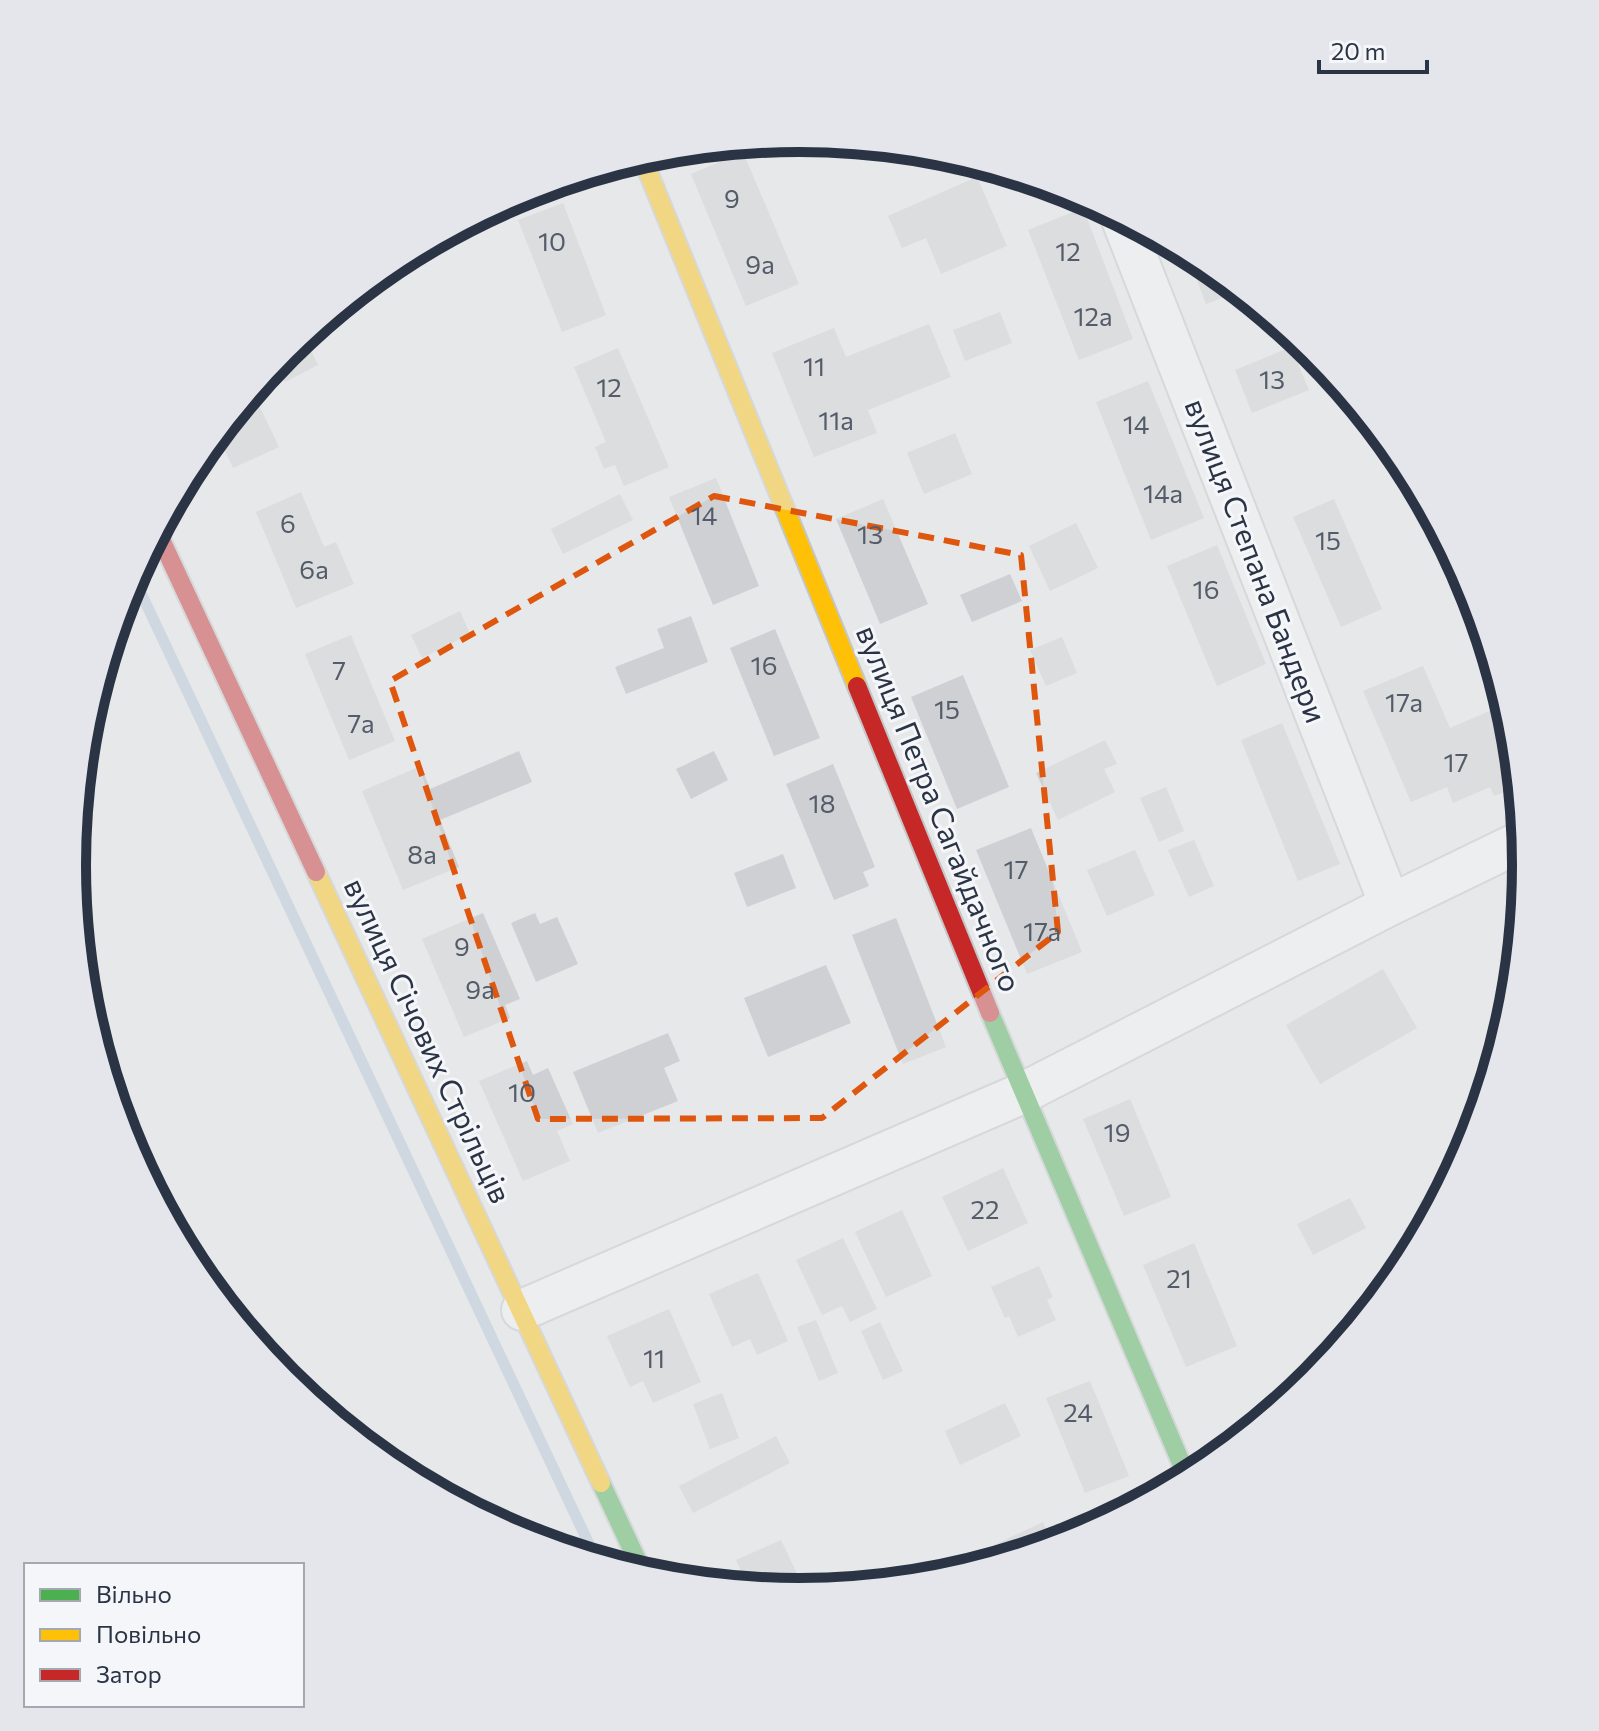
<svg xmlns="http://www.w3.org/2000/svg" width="1599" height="1731" viewBox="0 0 1599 1731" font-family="Commissioner,sans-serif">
  <rect width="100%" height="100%" fill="#e6e8ea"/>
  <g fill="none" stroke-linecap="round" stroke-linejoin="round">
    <path stroke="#b4c4d5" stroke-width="11" d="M 133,576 L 597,1561"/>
  </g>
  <path fill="#ced0d3" d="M 743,152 L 799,284 L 746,306 L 691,174 Z
    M 1012,173 L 1039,182 L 1018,190 Z
    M 977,177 L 1007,246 L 941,274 L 926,238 L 902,248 L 888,216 Z
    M 563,203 L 606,315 L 562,332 L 518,220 Z
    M 1083,208 L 1133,339 L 1079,360 L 1028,230 Z
    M 1186,251 L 1204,261 L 1240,291 L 1206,304 Z
    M 1000,312 L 1012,343 L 965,361 L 953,330 Z
    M 929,324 L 951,377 L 868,410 L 877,433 L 814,457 L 772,353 L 834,328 L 846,357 Z
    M 304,336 L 318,365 L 285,382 L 275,363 Z
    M 1291,347 L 1309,390 L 1252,413 L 1235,370 Z
    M 618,348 L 669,467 L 624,486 L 615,465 L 604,469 L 595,447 L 606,442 L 574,367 Z
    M 261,380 L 268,395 L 257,401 L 279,447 L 233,468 L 217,434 Z
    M 1148,381 L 1204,518 L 1151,540 L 1096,402 Z
    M 955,433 L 972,474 L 924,494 L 907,453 Z
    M 716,478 L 759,586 L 713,605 L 669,497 Z
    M 301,492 L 324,547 L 336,542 L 354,584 L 296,608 L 256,512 Z
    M 620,494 L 633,520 L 563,554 L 551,529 Z
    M 883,499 L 928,604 L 880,624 L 836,519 Z
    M 1334,499 L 1382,609 L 1341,627 L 1293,517 Z
    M 1076,523 L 1098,568 L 1050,591 L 1029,546 Z
    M 1217,545 L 1266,664 L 1217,686 L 1167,566 Z
    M 1010,574 L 1022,601 L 972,622 L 960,595 Z
    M 460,611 L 470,634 L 422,658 L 411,635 Z
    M 691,616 L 708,662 L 626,694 L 615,667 L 664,648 L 657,629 Z
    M 775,629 L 820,738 L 774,756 L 730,648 Z
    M 351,635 L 395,741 L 349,760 L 305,654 Z
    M 1062,637 L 1077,673 L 1046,686 L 1030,650 Z
    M 1423,666 L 1450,728 L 1501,706 L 1514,738 L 1519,786 L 1494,796 L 1490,787 L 1453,803 L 1447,787 L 1411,802 L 1363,691 Z
    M 963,675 L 1009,787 L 957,809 L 911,697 Z
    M 1282,723 L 1340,864 L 1298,881 L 1241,740 Z
    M 1105,740 L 1117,764 L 1104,769 L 1115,792 L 1058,820 L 1036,773 Z
    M 519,751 L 532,782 L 440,820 L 459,867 L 403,890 L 362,791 L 421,766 L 430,789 Z
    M 714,751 L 728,780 L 691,799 L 676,769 Z
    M 833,764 L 875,867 L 863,872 L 869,886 L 834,900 L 786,784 Z
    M 1166,787 L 1184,831 L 1159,842 L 1140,798 Z
    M 1031,828 L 1082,952 L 1027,974 L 976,850 Z
    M 1194,840 L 1214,886 L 1189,897 L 1168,850 Z
    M 1135,850 L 1155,895 L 1107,916 L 1087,870 Z
    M 783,854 L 796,888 L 747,907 L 734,873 Z
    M 483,913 L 520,999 L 505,1005 L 510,1018 L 464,1037 L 422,939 Z
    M 535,913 L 540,924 L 557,917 L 578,964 L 536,982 L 511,923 Z
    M 896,918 L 946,1047 L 903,1064 L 852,935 Z
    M 826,965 L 851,1023 L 768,1057 L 744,998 Z
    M 1383,969 L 1417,1028 L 1320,1084 L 1286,1025 Z
    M 668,1033 L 680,1061 L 664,1068 L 678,1101 L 598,1133 L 573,1072 Z
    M 527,1061 L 533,1075 L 548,1068 L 573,1124 L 557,1131 L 570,1161 L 523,1181 L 479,1081 Z
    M 1130,1099 L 1171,1197 L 1124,1216 L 1083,1119 Z
    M 1003,1168 L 1028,1223 L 968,1251 L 942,1197 Z
    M 1447,1190 L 1428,1225 L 1419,1201 Z
    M 1350,1198 L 1366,1228 L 1313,1255 L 1297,1224 Z
    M 902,1210 L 932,1276 L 886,1297 L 855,1232 Z
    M 843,1238 L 877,1309 L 850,1322 L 842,1306 L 822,1315 L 796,1260 Z
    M 1194,1243 L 1237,1346 L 1186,1367 L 1143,1265 Z
    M 1039,1266 L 1053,1297 L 1047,1300 L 1056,1320 L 1018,1337 L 1009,1316 L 1005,1318 L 991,1287 Z
    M 758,1273 L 788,1341 L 757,1355 L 750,1339 L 732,1347 L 709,1294 Z
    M 669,1309 L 701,1382 L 653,1403 L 643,1381 L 630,1387 L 607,1336 Z
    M 816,1320 L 838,1373 L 819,1381 L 797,1327 Z
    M 880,1322 L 903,1371 L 883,1380 L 861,1331 Z
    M 1090,1381 L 1129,1476 L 1085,1493 L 1046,1398 Z
    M 722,1393 L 739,1438 L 710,1449 L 693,1404 Z
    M 1005,1403 L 1021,1436 L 960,1465 L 945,1431 Z
    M 1251,1431 L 1220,1457 L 1215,1444 Z
    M 776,1436 L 790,1463 L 693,1513 L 679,1486 Z
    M 1043,1522 L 1054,1545 L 995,1563 L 988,1548 Z
    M 781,1540 L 800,1580 L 805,1592 L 749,1588 L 736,1560 Z"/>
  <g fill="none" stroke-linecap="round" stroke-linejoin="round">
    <defs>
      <path id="street" d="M 1121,217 L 1390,905
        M 522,1310 L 1023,1093 L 1390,905 L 1524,840"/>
      <path id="fast" d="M 990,1013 L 1188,1479
        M 601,1483 L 644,1575"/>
      <path id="slow" d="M 642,157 L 857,686
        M 316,872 L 601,1483"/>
      <path id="jam" d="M 157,531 L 316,872
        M 857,686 L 990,1013"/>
    </defs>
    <use href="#street" stroke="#c4c6c8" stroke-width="44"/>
    <use href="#fast" stroke="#c4c6c8" stroke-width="22"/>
    <use href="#slow" stroke="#c4c6c8" stroke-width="22"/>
    <use href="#jam" stroke="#c4c6c8" stroke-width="22"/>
    <use href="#street" stroke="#f5f6f7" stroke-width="40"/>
    <use href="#fast" stroke="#4caf50" stroke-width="18"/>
    <use href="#slow" stroke="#ffc107" stroke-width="18"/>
    <use href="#jam" stroke="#c62828" stroke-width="18"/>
  </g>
  <path d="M0 0H1599V1731H0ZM 714,496 L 1021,555 L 1058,932 L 822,1118 L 538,1119 L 390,681 Z" fill="#e6e8ea" fill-opacity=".55" fill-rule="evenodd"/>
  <path fill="none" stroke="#df570f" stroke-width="6" stroke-dasharray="16 10" stroke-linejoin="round" d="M 714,496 L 1021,555 L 1058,932 L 822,1118 L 538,1119 L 390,681 Z"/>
  <g text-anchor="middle" stroke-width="6" stroke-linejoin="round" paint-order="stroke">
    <g font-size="26" fill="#545c69">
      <text x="732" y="208">9</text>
      <text x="552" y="251">10</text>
      <text x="1068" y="261">12</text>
      <text x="760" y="274">9а</text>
      <text x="1093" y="326">12а</text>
      <text x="814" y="376">11</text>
      <text x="1272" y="389">13</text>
      <text x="609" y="397">12</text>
      <text x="836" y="430">11а</text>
      <text x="1136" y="434">14</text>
      <text x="1163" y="503">14а</text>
      <text x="704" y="525">14</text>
      <text x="288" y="533">6</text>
      <text x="870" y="544">13</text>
      <text x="1328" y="550">15</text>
      <text x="314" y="579">6а</text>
      <text x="1206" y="599">16</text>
      <text x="764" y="675">16</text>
      <text x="339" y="680">7</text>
      <text x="1404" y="712">17а</text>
      <text x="947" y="719">15</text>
      <text x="361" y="733">7а</text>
      <text x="1456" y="772">17</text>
      <text x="822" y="813">18</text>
      <text x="422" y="864">8а</text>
      <text x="1016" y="879">17</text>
      <text x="1042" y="941">17а</text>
      <text x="462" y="956">9</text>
      <text x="480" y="999">9а</text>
      <text x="522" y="1102">10</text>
      <text x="1117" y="1142">19</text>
      <text x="985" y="1219">22</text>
      <text x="1179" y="1288">21</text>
      <text x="654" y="1368">11</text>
      <text x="1078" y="1422">24</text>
    </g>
    <g font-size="30" fill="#2b3445" stroke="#f4f6f9">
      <text transform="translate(1255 561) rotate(69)" y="10">вулиця Степана Бандери</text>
      <text transform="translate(938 809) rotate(68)" y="10">вулиця Петра Сагайдачного</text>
      <text transform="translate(427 1041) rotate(65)" y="10">вулиця Січових Стрільців</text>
    </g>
  </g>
  <path d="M0 0H1599V1731H0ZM86 865a713 713 0 1 1 1426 0a713 713 0 1 1-1426 0Z" fill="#e4e6eb" fill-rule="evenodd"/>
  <path fill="none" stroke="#2b3445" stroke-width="10" d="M86 865a713 713 0 1 1 1426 0a713 713 0 1 1-1426 0Z"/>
  <rect x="24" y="1563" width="280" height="144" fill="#f4f6f9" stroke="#a4a8b1" stroke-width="2"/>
  <rect x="40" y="1589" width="40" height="12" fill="#4caf50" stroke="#a4a8b1" stroke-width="2"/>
  <text x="96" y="1603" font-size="24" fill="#2b3445">Вільно</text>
  <rect x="40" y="1629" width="40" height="12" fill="#ffc107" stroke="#a4a8b1" stroke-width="2"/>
  <text x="96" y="1643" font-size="24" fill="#2b3445">Повільно</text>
  <rect x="40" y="1669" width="40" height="12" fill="#c62828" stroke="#a4a8b1" stroke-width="2"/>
  <text x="96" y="1683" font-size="24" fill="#2b3445">Затор</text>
  <path d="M1319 60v12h108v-12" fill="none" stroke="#2b3445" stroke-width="4"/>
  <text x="1331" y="60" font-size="24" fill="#2b3445" stroke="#f4f6f9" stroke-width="6" paint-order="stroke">20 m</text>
</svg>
